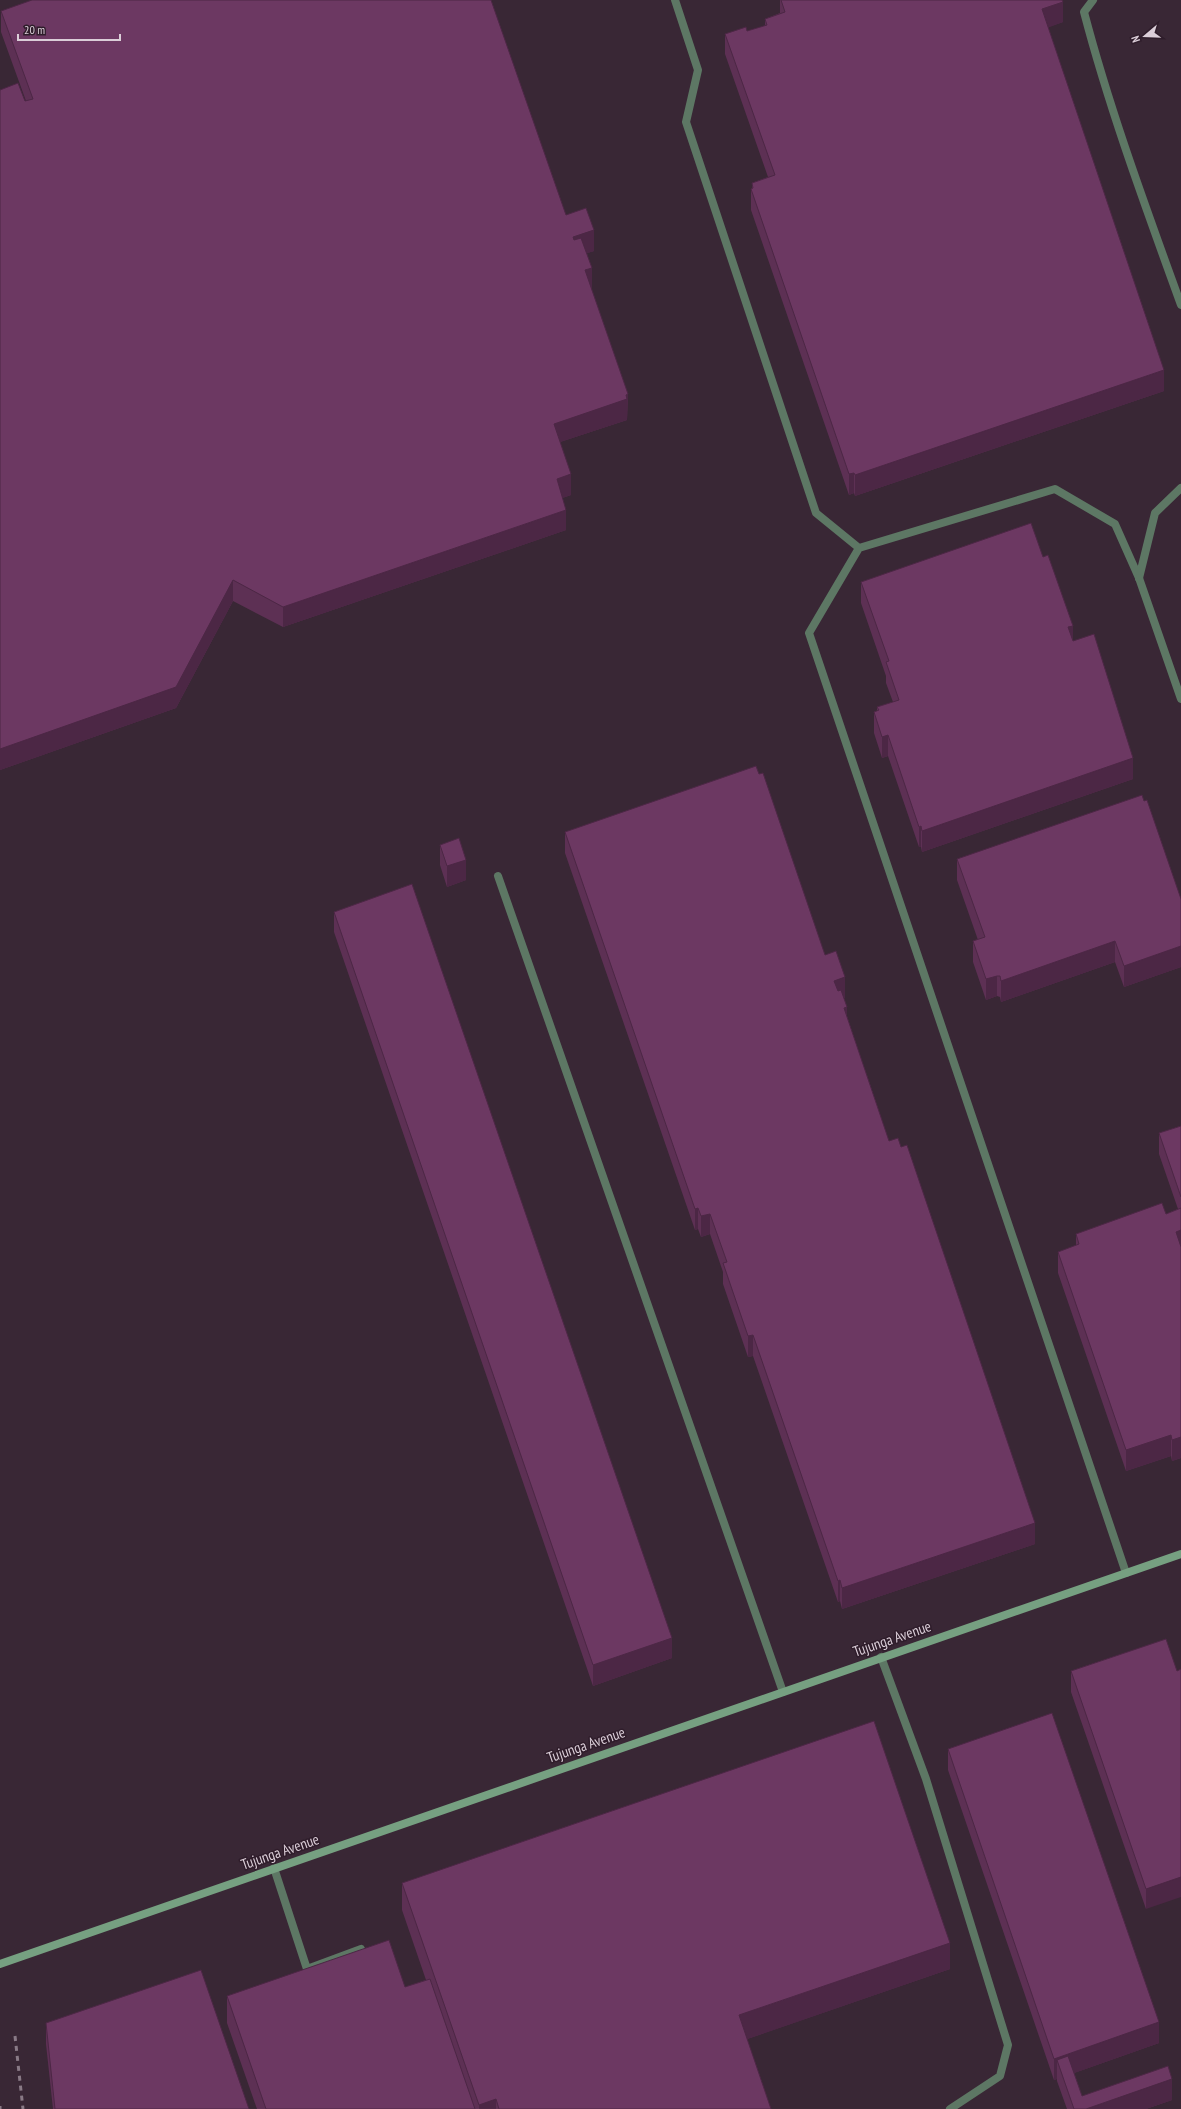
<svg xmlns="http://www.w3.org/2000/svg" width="1181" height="2109" viewBox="0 0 1181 2109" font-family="'PT Sans Narrow',sans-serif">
  <rect width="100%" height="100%" fill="#392735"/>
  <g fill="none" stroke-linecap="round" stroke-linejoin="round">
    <path stroke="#5d7764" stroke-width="8" d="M 675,0 L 698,70 L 686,122 L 816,513 L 859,548
      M 1093,0 L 1084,12 C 1110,111 1146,208 1181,305
      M 1139,578 L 1155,513 L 1181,488
      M 498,876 L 783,1692
      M 1126,1573 L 809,633 L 859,548 L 1055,489 L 1115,524 L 1139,578
      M 881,1657 L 926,1779 L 1008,2045 L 1000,2076 L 950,2109
      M 274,1868 L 307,1969 L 361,1949 L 365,1960"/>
    <path stroke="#5d7764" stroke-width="8" d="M 1139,578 L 1181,699"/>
    <path stroke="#76a081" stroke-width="8" d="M 0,1964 L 1181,1554"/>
    <path stroke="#897a86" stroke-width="3" stroke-dasharray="5 5" stroke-linecap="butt" d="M 15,2036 L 23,2109
      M 0,2106 L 0,2109"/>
  </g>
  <path fill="#5d3054" d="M 780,0 L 1062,0 L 1063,22 L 1048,27 L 1164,391 L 855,496 L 854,493 L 849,495 L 751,210 L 751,189 L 752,189 L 752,183 L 768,177 L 725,54 L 725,34 L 747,31 L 765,26 L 765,19 L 780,13 Z
    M 1,11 L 566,215 L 594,251 L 587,253 L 592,289 L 591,289 L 628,394 L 627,420 L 560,442 L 571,495 L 562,498 L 566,530 L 283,627 L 233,601 L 176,708 L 0,770 L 0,90 L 25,101 L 26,101 L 1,32 Z
    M 861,582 L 1073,640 L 1133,779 L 922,852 L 921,847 L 919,847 L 888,756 L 882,758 L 874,733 L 874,712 L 877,711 L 877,707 L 893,702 L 886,683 L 886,676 L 861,603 Z
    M 759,774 L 825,955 L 845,998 L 844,998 L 847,1017 L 889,1141 L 1035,1544 L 842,1609 L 840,1601 L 838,1602 L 753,1356 L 748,1357 L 723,1284 L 723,1272 L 710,1234 L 701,1237 L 698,1229 L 695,1230 L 565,853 L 565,832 Z
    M 440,845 L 466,880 L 447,887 L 440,865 Z
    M 957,859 L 1181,899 L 1181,967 L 1124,987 L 1115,962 L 1001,1002 L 1000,997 L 997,996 L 986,1000 L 973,962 L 973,941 L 978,940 L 957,880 Z
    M 334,912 L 672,1658 L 593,1686 L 334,932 Z
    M 1181,1126 L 1181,1458 L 1172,1461 L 1171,1456 L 1126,1471 L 1058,1273 L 1058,1252 L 1076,1246 L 1076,1234 L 1166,1214 L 1178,1209 L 1159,1154 L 1159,1133 Z
    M 1166,1639 L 1146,1909 L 1071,1692 L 1071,1671 Z
    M 948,1749 L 1159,2043 L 1074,2073 L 1082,2096 L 1172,2100 L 1146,2109 L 1067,2109 L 1057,2081 L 1057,2079 L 1054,2080 L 948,1770 Z
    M 402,1883 L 950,1969 L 747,2039 L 771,2109 L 257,2109 L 227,2023 L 227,1996 L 405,1987 L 426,1980 L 402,1910 Z
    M 46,2023 L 249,2109 L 53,2109 L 46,2044 Z"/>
  <path fill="#4c2745" d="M 1063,2 L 1063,22 L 1042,30 L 1042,9 Z
    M 594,230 L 594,251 L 573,258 L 573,237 Z
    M 592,268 L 592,289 L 585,291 L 585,270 Z
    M 1164,370 L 1164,391 L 855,496 L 855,475 Z
    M 628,394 L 627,420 L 554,444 L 554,424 Z
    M 854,473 L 854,493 L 849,495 L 849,474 Z
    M 571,474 L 571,495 L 557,500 L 557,479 Z
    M 566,510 L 566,530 L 283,627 L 283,607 Z
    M 233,580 L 233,601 L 176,708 L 0,770 L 0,749 Z
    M 1073,626 L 1073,646 L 1068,627 Z
    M 888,735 L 888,756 L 882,758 L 882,737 Z
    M 1133,758 L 1133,779 L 922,852 L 922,831 Z
    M 921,826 L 921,847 L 919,847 L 919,827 Z
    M 466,860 L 466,880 L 447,887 L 447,866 Z
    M 1115,941 L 1115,962 L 1001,1002 L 1001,981 Z
    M 1181,946 L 1181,967 L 1124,987 L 1124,966 Z
    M 997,976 L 997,996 L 986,1000 L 986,979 Z
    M 845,977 L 845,998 L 834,1002 L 834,981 Z
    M 847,1007 L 847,1028 L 844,1008 Z
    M 698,1208 L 698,1229 L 695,1230 L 695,1209 Z
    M 710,1214 L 710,1234 L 701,1237 L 701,1216 Z
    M 1181,1230 L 1181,1251 L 1176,1232 Z
    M 753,1335 L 753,1356 L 748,1357 L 748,1336 Z
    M 1171,1435 L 1171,1456 L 1126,1471 L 1126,1450 Z
    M 1181,1437 L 1181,1458 L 1172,1461 L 1172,1440 Z
    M 1035,1523 L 1035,1544 L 842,1609 L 842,1588 Z
    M 840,1580 L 840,1601 L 838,1602 L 838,1581 Z
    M 672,1638 L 672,1658 L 593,1686 L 593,1665 Z
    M 1181,1877 L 1181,1897 L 1146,1909 L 1146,1889 Z
    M 950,1943 L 950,1969 L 739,2042 L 739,2015 Z
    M 1159,2022 L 1159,2043 L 1063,2077 L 1057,2060 L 1057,2079 L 1054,2080 L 1054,2059 Z
    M 1172,2079 L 1172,2100 L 1146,2109 L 1086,2109 Z
    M 496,2099 L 496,2109 L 479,2109 L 479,2105 Z"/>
  <path fill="#6c3862" stroke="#4c2745" d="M 32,0 L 491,0 L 566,215 L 586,208 L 594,230 L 573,237 L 574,240 L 581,238 L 592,268 L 585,270 L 628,394 L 626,395 L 627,399 L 554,424 L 571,474 L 557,479 L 566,510 L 283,607 L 233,580 L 176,687 L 0,749 L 0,90 L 18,83 L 25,101 L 33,99 L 1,11 Z
    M 781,0 L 1062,0 L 1063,2 L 1042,9 L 1164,370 L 855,475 L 854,473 L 849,474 L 751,189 L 753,188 L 752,183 L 775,175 L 725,34 L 746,27 L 747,31 L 767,25 L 765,19 L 785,12 Z
    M 1031,523 L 1043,557 L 1048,555 L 1073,626 L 1068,627 L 1073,641 L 1094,634 L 1133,758 L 922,831 L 921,826 L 919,827 L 888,735 L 882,737 L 874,712 L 879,710 L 877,707 L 899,700 L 886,662 L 889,661 L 861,582 Z
    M 756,766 L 759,774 L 763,773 L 825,955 L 836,951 L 845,977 L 834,981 L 838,991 L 841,990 L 847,1007 L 844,1008 L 889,1141 L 898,1138 L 901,1147 L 907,1145 L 1035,1523 L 842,1588 L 840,1580 L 838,1581 L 753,1335 L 748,1336 L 723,1263 L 727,1262 L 710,1214 L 701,1216 L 698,1208 L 695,1209 L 565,832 Z
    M 1142,795 L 1144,801 L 1147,800 L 1181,899 L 1181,946 L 1124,966 L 1115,941 L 1001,981 L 1000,976 L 997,976 L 986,979 L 973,941 L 985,937 L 957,859 Z
    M 459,838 L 466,860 L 447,866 L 440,845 Z
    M 412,884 L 672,1638 L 593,1665 L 334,912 Z
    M 1181,1126 L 1181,1197 L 1159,1133 Z
    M 1162,1203 L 1166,1214 L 1181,1208 L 1181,1230 L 1176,1232 L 1181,1247 L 1181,1437 L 1172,1440 L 1171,1435 L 1126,1450 L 1058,1252 L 1079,1244 L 1076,1234 Z
    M 1166,1639 L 1177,1671 L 1181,1669 L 1181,1877 L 1146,1889 L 1071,1671 Z
    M 1052,1713 L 1159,2022 L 1054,2059 L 948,1749 Z
    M 874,1721 L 950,1943 L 739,2015 L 771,2109 L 499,2109 L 496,2099 L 479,2105 L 402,1883 Z
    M 389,1940 L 405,1987 L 430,1979 L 475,2109 L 266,2109 L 227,1996 Z
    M 201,1970 L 249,2109 L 55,2109 L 46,2023 Z
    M 1068,2056 L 1082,2096 L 1168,2066 L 1172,2079 L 1086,2109 L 1074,2109 L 1057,2060 Z"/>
  <g text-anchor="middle" stroke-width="3" stroke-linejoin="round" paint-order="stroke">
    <g font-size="15" fill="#dbced8" stroke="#2f1d2b">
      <text transform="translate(892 1639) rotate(-19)" y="5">Tujunga Avenue</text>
      <text transform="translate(586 1745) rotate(-19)" y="5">Tujunga Avenue</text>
      <text transform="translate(280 1852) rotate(-19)" y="5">Tujunga Avenue</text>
    </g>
  </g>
  <g transform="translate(1145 36) rotate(251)" stroke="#2f1d2b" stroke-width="3" paint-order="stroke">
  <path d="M0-3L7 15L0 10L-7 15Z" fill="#dbced8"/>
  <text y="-6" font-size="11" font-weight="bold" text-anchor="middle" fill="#dbced8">N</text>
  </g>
  <path d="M18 34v6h102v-6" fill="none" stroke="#dbced8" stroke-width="2"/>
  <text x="24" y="34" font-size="12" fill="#dbced8" stroke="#2f1d2b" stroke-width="3" paint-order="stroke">20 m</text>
</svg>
